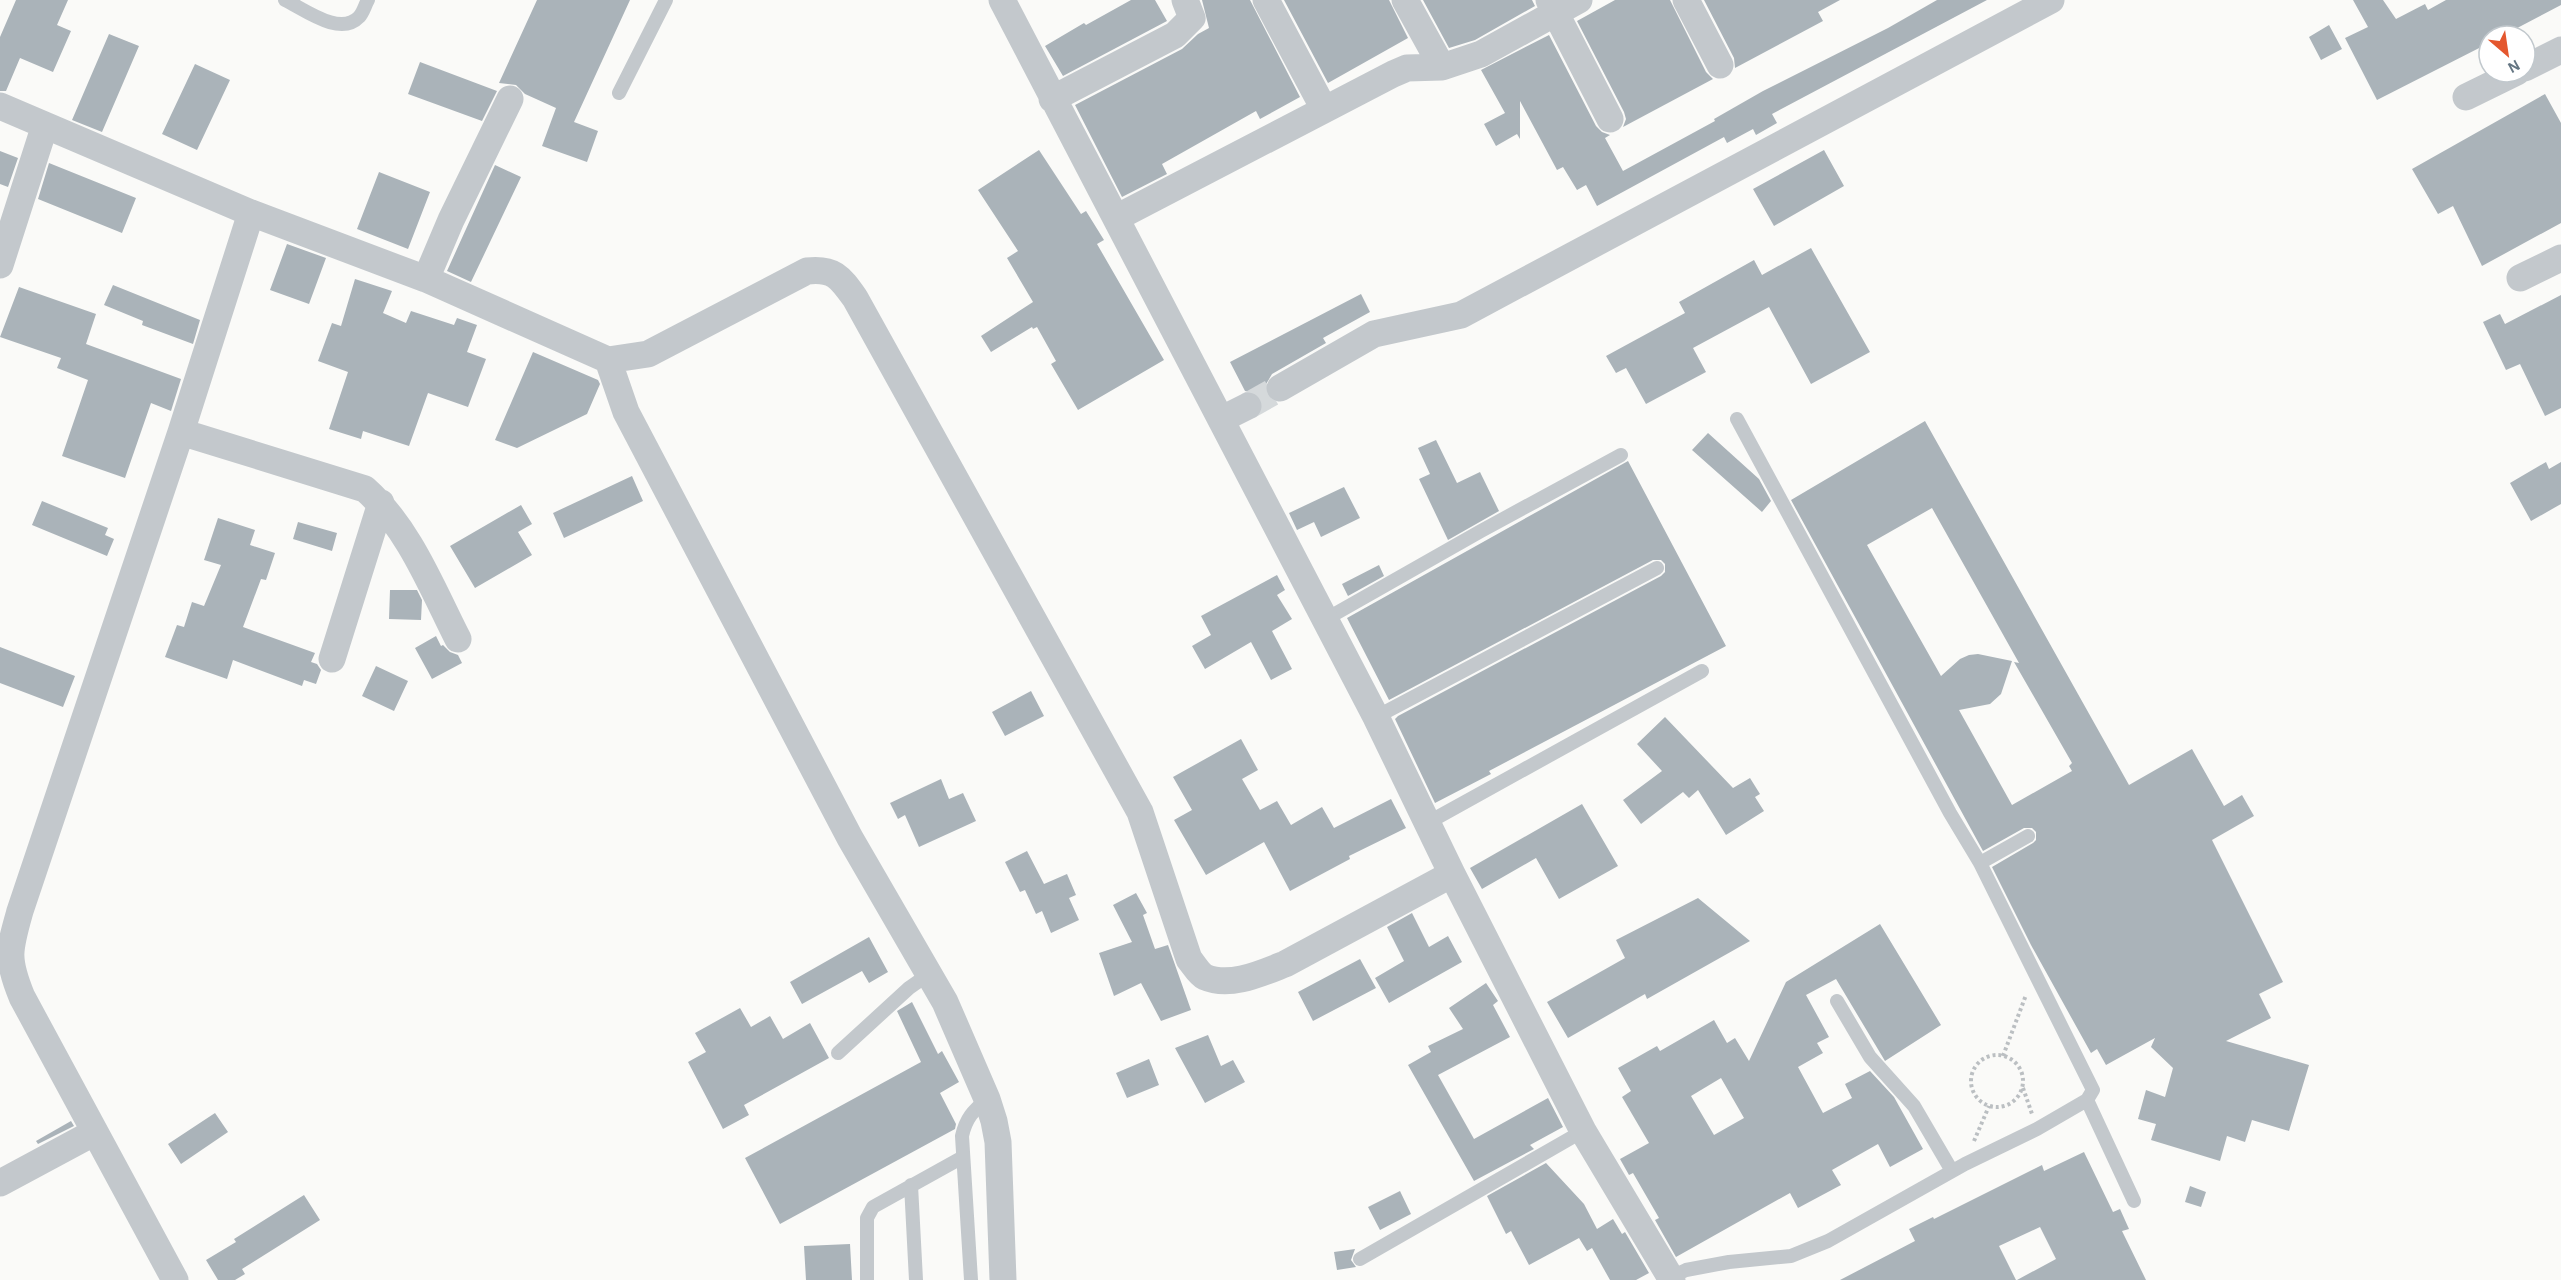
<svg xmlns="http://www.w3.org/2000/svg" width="2561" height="1280" viewBox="0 0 2561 1280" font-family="'Alegreya Sans',sans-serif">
  <rect width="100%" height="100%" fill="#fafaf8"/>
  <path fill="#aab3b9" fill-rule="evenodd" d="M 16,0 L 68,0 L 57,25 L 71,31 L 53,72 L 20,58 L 6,91 L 0,91 L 0,37 Z
    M 537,0 L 630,0 L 574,122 L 598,131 L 587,162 L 542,146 L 556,108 L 525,94 L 516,85 L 499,83 Z
    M 1131,0 L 1155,0 L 1167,21 L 1063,76 L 1045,46 L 1084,23 L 1086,25 Z
    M 1202,0 L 1250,0 L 1300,97 L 1260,119 L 1256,111 L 1162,164 L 1167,174 L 1122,197 L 1075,105 L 1182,49 L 1198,34 L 1209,28 Z
    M 1284,0 L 1389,0 L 1408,38 L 1328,83 Z
    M 1423,0 L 1532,0 L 1535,6 L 1475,40 L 1449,48 Z
    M 1615,0 L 1670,0 L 1706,72 L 1713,79 L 1623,127 L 1626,119 L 1624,112 L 1577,21 Z
    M 1704,0 L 1840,0 L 1818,12 L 1823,21 L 1735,68 L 1734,58 Z
    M 1937,0 L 1987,0 L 1772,114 L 1777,123 L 1756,135 L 1753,129 L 1727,143 L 1724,137 L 1597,206 L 1586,185 L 1577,190 L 1563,167 L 1557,170 L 1520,101 L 1520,139 L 1517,134 L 1496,146 L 1484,124 L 1505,113 L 1481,70 L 1549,35 L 1596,126 L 1602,132 L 1610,135 L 1605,138 L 1623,171 L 1715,121 L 1714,119 L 1763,91 L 1888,28 Z
    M 2353,0 L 2383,0 L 2396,19 L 2425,4 L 2428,10 L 2446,0 L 2561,0 L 2561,5 L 2502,36 L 2489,36 L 2489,43 L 2377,100 L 2345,38 L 2368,27 Z
    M 2329,25 L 2342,49 L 2321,60 L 2309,37 Z
    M 109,34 L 139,46 L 102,132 L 72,120 Z
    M 420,62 L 497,91 L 482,121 L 408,94 Z
    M 195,64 L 230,80 L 197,150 L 162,134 Z
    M 2545,94 L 2561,123 L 2561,223 L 2482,266 L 2453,206 L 2438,214 L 2412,169 Z
    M 1039,150 L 1081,214 L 1086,211 L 1104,240 L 1097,244 L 1164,360 L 1078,410 L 1051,364 L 1056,361 L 1037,327 L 1033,329 L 1032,327 L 991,352 L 981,336 L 1033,302 L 1007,258 L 1018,251 L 978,190 Z
    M 1824,150 L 1844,186 L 1774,226 L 1753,189 Z
    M 0,151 L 18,158 L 8,187 L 0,184 Z
    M 49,163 L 136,198 L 122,233 L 38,199 Z
    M 495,165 L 521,177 L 471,282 L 447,271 Z
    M 379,172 L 430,192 L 408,249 L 357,229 Z
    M 287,244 L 326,258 L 309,304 L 270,290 Z
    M 1811,248 L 1870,352 L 1811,384 L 1769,307 L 1693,348 L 1706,372 L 1646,404 L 1626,368 L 1616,373 L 1606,356 L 1685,313 L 1679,302 L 1754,260 L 1762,275 Z
    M 355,279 L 392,291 L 383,313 L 406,323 L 411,311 L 454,325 L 457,318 L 477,325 L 467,352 L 486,359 L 468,407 L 428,393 L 409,446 L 363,431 L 361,439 L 329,429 L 348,372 L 318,361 L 332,323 L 341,326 Z
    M 113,285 L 200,320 L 193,344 L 142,325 L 143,321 L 104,305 Z
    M 19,287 L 96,314 L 86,344 L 181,379 L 171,411 L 151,403 L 125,478 L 62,456 L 88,380 L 57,368 L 61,358 L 0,337 Z
    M 1361,294 L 1370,312 L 1323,338 L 1326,343 L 1272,374 L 1265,386 L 1253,392 L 1245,391 L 1230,362 Z
    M 2561,295 L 2561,408 L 2545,416 L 2520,364 L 2506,370 L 2483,322 L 2500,314 L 2505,324 Z
    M 533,352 L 598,380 L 600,384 L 587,414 L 517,448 L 495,440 Z
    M 1925,421 L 2129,785 L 2192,749 L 2224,806 L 2242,795 L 2254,816 L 2212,840 L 2283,982 L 2259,994 L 2271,1018 L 2226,1041 L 2309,1065 L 2289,1131 L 2252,1120 L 2245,1142 L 2227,1136 L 2220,1161 L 2151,1140 L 2156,1124 L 2138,1119 L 2146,1090 L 2165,1097 L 2173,1068 L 2151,1047 L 2155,1038 L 2106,1065 L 2097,1049 L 2091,1053 L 2031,945 L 1992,867 L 2033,843 L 2036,840 L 2036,832 L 2032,828 L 2024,828 L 1983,851 L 1791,500 ZM 1932,508 L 2019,663 L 2014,662 L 2072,763 L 2069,766 L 2072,771 L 2012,805 L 1959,710 L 1990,704 L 2001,694 L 2012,661 L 1978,654 L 1969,655 L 1960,659 L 1941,676 L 1867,545 Z
    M 1708,433 L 1759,479 L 1771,501 L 1762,512 L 1692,450 Z
    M 1436,440 L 1457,483 L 1480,472 L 1499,511 L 1448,540 L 1419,479 L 1430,474 L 1418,448 Z
    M 1628,461 L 1726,646 L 1489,771 L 1491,774 L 1435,803 L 1395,719 L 1398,716 L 1661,576 L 1665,572 L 1665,564 L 1661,560 L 1653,560 L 1389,700 L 1347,618 Z
    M 2546,462 L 2549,469 L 2561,462 L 2561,504 L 2531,521 L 2510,483 Z
    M 632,476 L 643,501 L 564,538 L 553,513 Z
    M 1344,487 L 1360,518 L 1321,537 L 1314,522 L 1297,530 L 1289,513 Z
    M 42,501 L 108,528 L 105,535 L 114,539 L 107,556 L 32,525 Z
    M 521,505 L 532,524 L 518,532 L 532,555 L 475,588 L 450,546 Z
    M 218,518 L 255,530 L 250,545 L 275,553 L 266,580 L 261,579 L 243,627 L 315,653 L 311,662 L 317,664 L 321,670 L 316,684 L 304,680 L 302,686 L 233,660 L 227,679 L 165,657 L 177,625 L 184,627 L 192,602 L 204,606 L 221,565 L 204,560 Z
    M 298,522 L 337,533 L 332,551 L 293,539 Z
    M 1379,565 L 1384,576 L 1348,596 L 1342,584 Z
    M 1277,575 L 1285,590 L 1277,595 L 1292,619 L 1272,631 L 1292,669 L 1271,680 L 1251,642 L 1205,669 L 1192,646 L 1211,635 L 1201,616 Z
    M 390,590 L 417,590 L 422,600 L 421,620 L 389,619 Z
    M 436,636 L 441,646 L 443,645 L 450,652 L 458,655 L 462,663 L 432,679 L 415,648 Z
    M 0,647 L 75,676 L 63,707 L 0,683 Z
    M 376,666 L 408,681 L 394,711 L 362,696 Z
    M 1031,691 L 1044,716 L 1005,736 L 992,712 Z
    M 1665,717 L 1733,788 L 1750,778 L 1760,794 L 1755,797 L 1764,811 L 1726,835 L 1698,790 L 1689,798 L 1683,792 L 1641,824 L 1623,800 L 1662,771 L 1637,744 Z
    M 1241,739 L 1258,770 L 1242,779 L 1260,810 L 1277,801 L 1291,825 L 1322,807 L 1334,828 L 1391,799 L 1406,828 L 1349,856 L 1350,859 L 1290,891 L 1264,842 L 1206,875 L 1174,820 L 1192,810 L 1173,777 Z
    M 941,779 L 949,799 L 963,793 L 976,821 L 919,847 L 905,815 L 898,819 L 890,803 Z
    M 1582,804 L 1618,866 L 1559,899 L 1536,858 L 1482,889 L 1470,868 Z
    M 1027,851 L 1044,884 L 1067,874 L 1076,895 L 1069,898 L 1079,920 L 1051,933 L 1042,911 L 1036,914 L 1025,890 L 1020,892 L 1005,862 Z
    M 1136,893 L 1147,913 L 1143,915 L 1155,949 L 1168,945 L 1191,1010 L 1161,1021 L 1141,983 L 1114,996 L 1099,953 L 1132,942 L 1113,905 Z
    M 1698,898 L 1750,941 L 1647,999 L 1645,994 L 1568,1038 L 1547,1002 L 1625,958 L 1616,940 Z
    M 1412,913 L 1429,947 L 1448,936 L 1462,962 L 1389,1003 L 1375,978 L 1404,961 L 1387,927 Z
    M 1880,924 L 1941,1025 L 1885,1061 L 1836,979 L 1806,995 L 1829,1037 L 1817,1043 L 1823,1053 L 1798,1067 L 1823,1113 L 1852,1098 L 1845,1084 L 1870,1071 L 1894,1097 L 1923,1149 L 1890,1167 L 1878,1144 L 1832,1170 L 1841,1185 L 1798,1208 L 1790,1193 L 1676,1257 L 1655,1220 L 1659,1218 L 1633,1173 L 1629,1175 L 1620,1159 L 1649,1143 L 1622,1097 L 1631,1091 L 1618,1068 L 1657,1046 L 1660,1051 L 1714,1020 L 1727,1043 L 1735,1038 L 1749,1061 L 1786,982 ZM 1721,1078 L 1744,1118 L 1714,1135 L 1691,1096 Z
    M 869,937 L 888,972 L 869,983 L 862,971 L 802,1004 L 790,982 Z
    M 1360,959 L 1376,988 L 1313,1021 L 1298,992 Z
    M 1486,983 L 1498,1001 L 1493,1005 L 1510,1037 L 1438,1075 L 1474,1139 L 1548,1098 L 1563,1127 L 1530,1145 L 1534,1149 L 1474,1181 L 1408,1065 L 1431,1052 L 1428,1046 L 1463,1029 L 1449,1008 Z
    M 912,1002 L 938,1054 L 942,1051 L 959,1082 L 940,1093 L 956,1124 L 955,1129 L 780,1224 L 745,1158 L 921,1062 L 897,1011 Z
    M 740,1008 L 751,1027 L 770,1016 L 783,1039 L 810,1023 L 829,1058 L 744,1105 L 749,1115 L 723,1129 L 688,1062 L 706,1052 L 695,1033 Z
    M 1208,1035 L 1221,1066 L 1233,1060 L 1245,1082 L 1205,1103 L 1175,1048 Z
    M 1149,1059 L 1159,1085 L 1127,1098 L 1116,1073 Z
    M 215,1113 L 228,1132 L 181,1164 L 168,1144 Z
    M 71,1121 L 74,1126 L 38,1144 L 36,1141 Z
    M 2084,1152 L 2113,1212 L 2120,1209 L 2129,1229 L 2122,1231 L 2146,1280 L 2017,1280 L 2056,1259 L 2040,1227 L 1999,1246 L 2016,1280 L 1840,1280 L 1915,1241 L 1909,1229 L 1933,1217 L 1934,1219 L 2042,1165 L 2044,1171 Z
    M 1546,1163 L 1584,1204 L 1597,1229 L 1613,1219 L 1622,1234 L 1625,1232 L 1649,1273 L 1636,1280 L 1610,1280 L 1592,1248 L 1587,1251 L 1579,1238 L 1529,1265 L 1511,1231 L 1506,1234 L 1487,1196 Z
    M 2190,1186 L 2206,1192 L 2201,1207 L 2185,1202 Z
    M 1400,1191 L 1411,1214 L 1380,1230 L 1368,1207 Z
    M 304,1195 L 320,1220 L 242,1269 L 245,1274 L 235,1280 L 218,1280 L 206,1260 L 236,1242 L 234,1239 Z
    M 850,1244 L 852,1280 L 806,1280 L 804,1246 Z
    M 1355,1249 L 1351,1260 L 1356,1267 L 1337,1270 L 1334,1252 Z"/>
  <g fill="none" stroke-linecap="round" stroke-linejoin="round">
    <path stroke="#d5d9db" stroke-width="27" stroke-dasharray="27 14" stroke-linecap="butt" d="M 1248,406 L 1280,388"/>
    <path stroke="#bbbfc2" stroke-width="4" stroke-dasharray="3 3" stroke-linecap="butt" d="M1971 1081a26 26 0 1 1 52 0a26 26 0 1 1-52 0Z
      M 2003,1056 L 2026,995
      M 2023,1088 L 2032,1114
      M 1974,1141 L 1989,1106"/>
    <path stroke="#c3c8cc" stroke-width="14" d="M 285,0 C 304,9 340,37 359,17 C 363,13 365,5 368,0
      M 619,93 L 666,0
      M 1326,619 L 1481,531 L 1621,455
      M 1376,717 L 1657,568
      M 1429,822 L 1702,671
      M 1980,863 L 2028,836
      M 1837,1001 L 1870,1057 L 1914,1106 L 1952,1171
      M 838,1053 L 909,988 L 929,974
      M 2087,1100 L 2134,1201
      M 911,1185 L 916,1280
      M 1360,1259 L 1583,1131
      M 1671,1277 L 1686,1270 L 1729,1262 L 1791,1256 L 1828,1241 L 1965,1164 L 2037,1129 L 2087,1100 L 2093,1090 L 1980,863 L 1950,813 L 1737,419
      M 867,1280 L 867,1218 L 873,1207 L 963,1157
      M 971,1280 L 962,1136 C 966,1118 973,1111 987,1099"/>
    <path stroke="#c3c8cc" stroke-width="27" d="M 1002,0 L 1376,717 L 1452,874 L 1583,1131 L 1672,1280
      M 1266,0 L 1324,109
      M 1405,0 L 1442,67
      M 1549,0 L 1610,119
      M 1686,0 L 1720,65
      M 2525,68 L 2561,50
      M 2466,97 L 2517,72
      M 1052,99 L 1175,35 L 1192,18 L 1185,0
      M 0,106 L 251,213 L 426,279 L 608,360 L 648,354 L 807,271 C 834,268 840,277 855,298 L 1140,812 L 1189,959 C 1194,965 1199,974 1205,977 C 1230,988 1262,973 1285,964 L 1452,874
      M 1116,218 L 1393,74 L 1407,68 L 1442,67 L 1481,54 L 1579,0
      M 0,265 L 45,125
      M 2520,278 L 2561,258
      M 426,279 L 451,220 L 510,99
      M 608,360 L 626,412 L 850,838 L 945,1002 L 987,1099 L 994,1121 L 998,1142 L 1003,1280
      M 1280,388 L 1374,334 L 1461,315 L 2051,0
      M 1222,419 L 1248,406
      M 181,432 L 365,489 C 409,528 432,588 458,639
      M 332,659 L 381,503
      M 0,1183 L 95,1132
      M 175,1280 L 22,997 C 6,958 9,950 20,911 L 181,432 L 251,213"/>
  </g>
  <g transform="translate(2507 54) rotate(151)"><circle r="28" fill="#ffffff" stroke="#c1c8cd" stroke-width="1.5"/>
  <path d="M0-4.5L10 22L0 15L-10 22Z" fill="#e4572e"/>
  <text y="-9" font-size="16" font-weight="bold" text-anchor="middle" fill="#657683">N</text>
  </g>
</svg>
